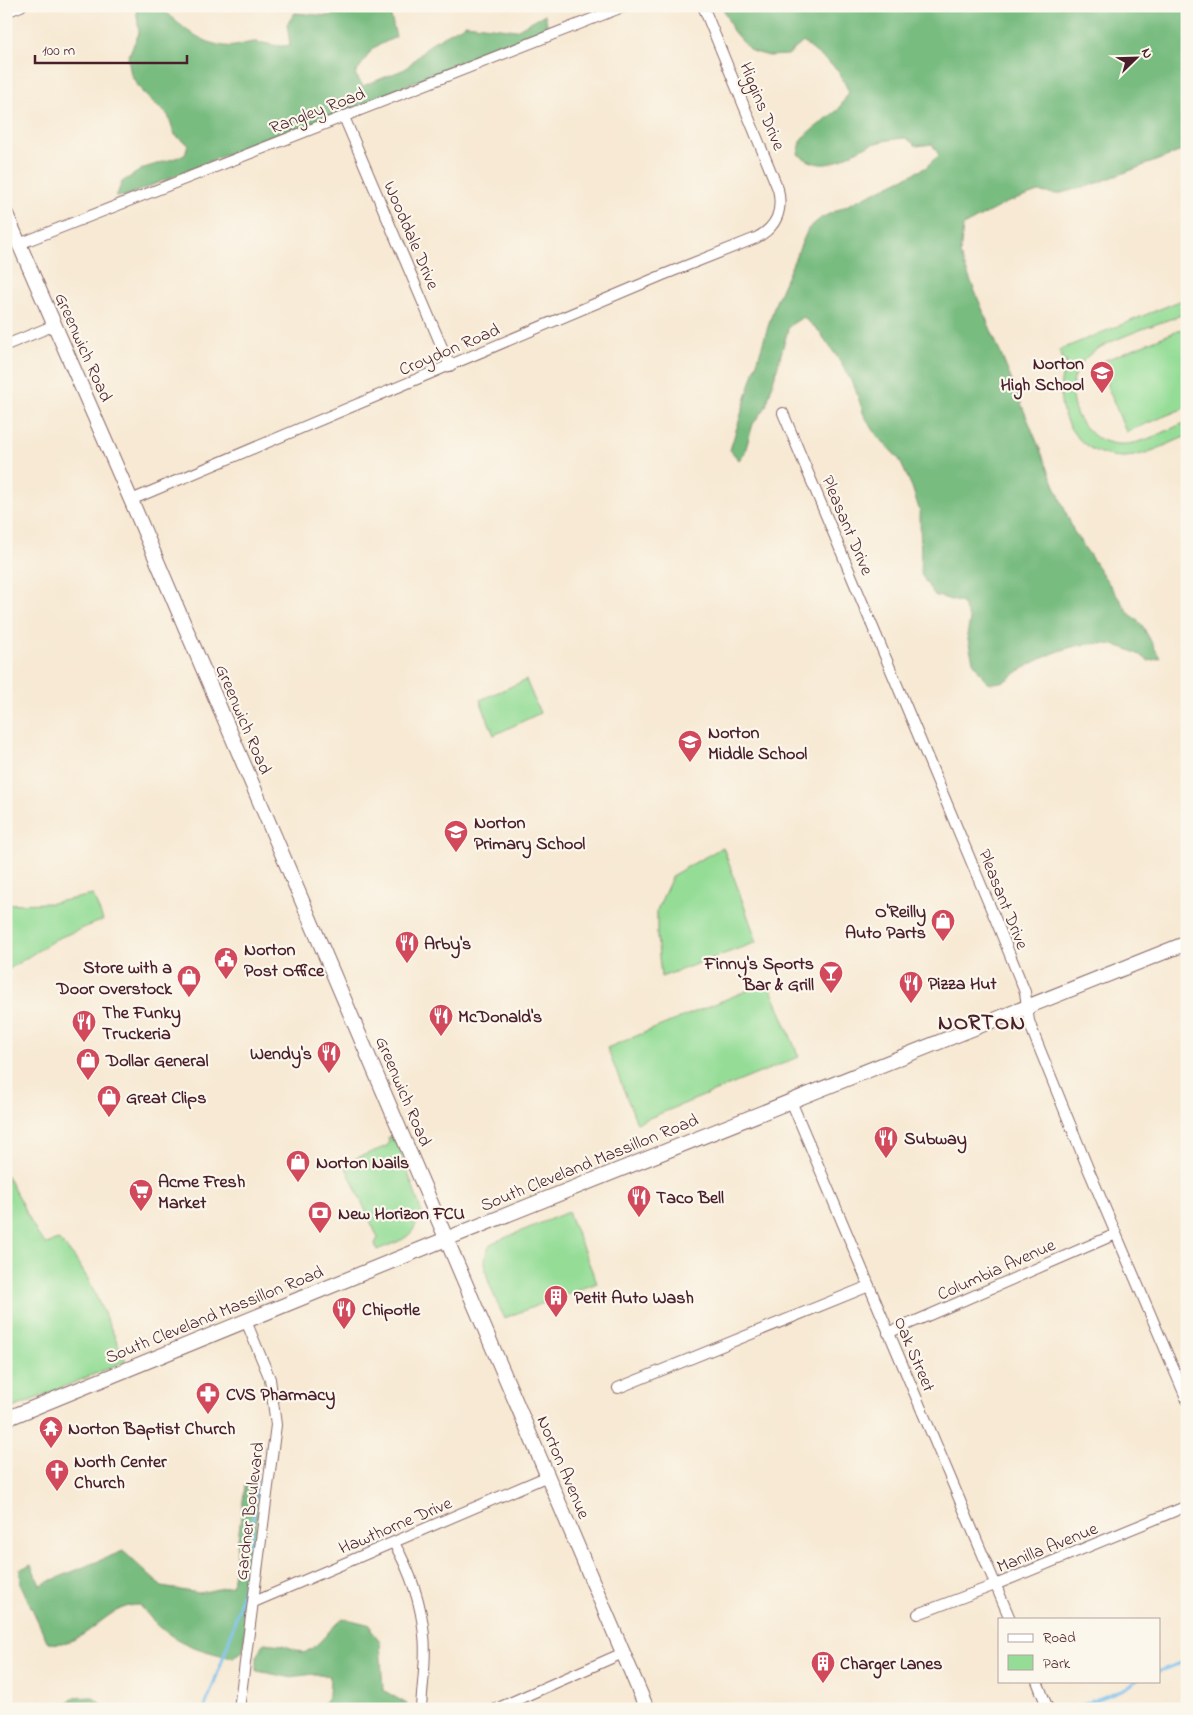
<svg xmlns="http://www.w3.org/2000/svg" width="1193" height="1715" viewBox="0 0 1193 1715" font-family="'Indie Flower',sans-serif">
  <rect width="100%" height="100%" fill="#fbf7ec"/>
  <filter id="ink" filterUnits="userSpaceOnUse"><feTurbulence type="fractalNoise" baseFrequency=".02" numOctaves="2"/><feDisplacementMap in="SourceGraphic" scale="10" xChannelSelector="R" yChannelSelector="G"/><feConvolveMatrix kernelMatrix="1 2 1 2 8 2 1 2 1" color-interpolation-filters="sRGB"/></filter>
  <filter id="wash" filterUnits="userSpaceOnUse"><feTurbulence type="fractalNoise" baseFrequency=".0096" numOctaves="4" result="noise"/><feDisplacementMap in="SourceGraphic" scale="20" xChannelSelector="R" yChannelSelector="G"/><feGaussianBlur stdDeviation="1.12" result="paint"/><feColorMatrix in="noise" values="0 0 0 0 0 0 0 0 0 0 0 0 0 0 0 0 0 1.4 0 .05"/><feComposite in="paint" operator="in"/></filter>
  <g filter="url(#wash)">
    <rect width="100%" height="100%" fill="#f7e9d3"/>
    <path fill="#95dd97" stroke="#707e61" d="M 1187,298 L 1187,313 C 1163,322 1106,340 1089,355 C 1056,384 1074,440 1118,444 C 1141,446 1166,430 1187,422 L 1187,436 C 1167,444 1146,456 1125,457 C 1073,458 1047,405 1067,361 L 1064,362 L 1059,350 Z
      M 1187,327 L 1187,407 L 1126,432 L 1098,363 Z
      M 526,680 L 540,713 L 494,735 L 480,700 Z
      M 723,847 L 757,942 L 661,977 L 657,936 L 657,910 L 673,875 Z
      M 93,895 L 103,920 L 56,939 L 6,971 L 6,904 L 51,903 Z
      M 768,982 L 799,1057 L 637,1123 L 607,1048 Z
      M 388,1137 L 393,1137 L 394,1141 L 398,1144 L 423,1216 L 417,1221 C 412,1240 395,1242 377,1250 L 375,1244 L 378,1238 L 344,1163 L 387,1146 L 389,1141 Z
      M 6,1174 L 38,1235 L 46,1244 L 58,1240 L 61,1242 L 74,1257 L 88,1279 L 126,1361 L 6,1411 Z
      M 568,1212 L 597,1283 L 504,1318 C 496,1297 474,1263 492,1243 Z"/>
    <path fill="#78bc80" stroke="#616e56" d="M 136,6 L 161,6 C 176,24 202,44 225,46 C 236,48 245,42 256,42 C 268,43 277,48 290,45 L 287,24 L 295,13 L 329,16 L 358,6 L 385,6 L 390,12 L 396,37 L 373,48 L 355,74 L 363,86 L 405,69 L 433,42 L 466,24 L 516,30 L 545,14 L 549,33 L 411,83 L 331,118 L 240,149 L 126,196 L 116,197 L 122,182 L 144,168 L 185,155 L 188,144 L 175,135 L 168,115 L 143,93 L 131,75 L 128,57 L 139,33 Z
      M 722,6 L 1187,6 L 1187,149 L 1092,185 L 1057,194 L 1038,192 L 1006,203 L 963,226 L 960,255 L 1074,532 L 1128,612 L 1142,625 L 1160,658 L 1149,661 C 1107,631 1066,644 1024,668 C 1006,678 1010,683 987,683 L 973,661 L 967,635 L 970,620 L 962,603 L 934,595 L 921,574 L 920,512 L 912,487 L 899,459 L 878,437 L 864,415 L 855,388 L 838,358 L 818,330 L 803,317 L 789,326 L 766,407 L 753,424 L 744,455 L 739,460 L 730,450 L 775,304 L 808,229 L 821,218 L 925,168 L 939,155 L 932,144 L 917,146 L 906,138 C 893,139 879,141 867,146 C 840,157 827,176 798,154 L 802,138 L 839,109 L 849,92 L 838,70 L 803,42 L 788,55 L 769,56 L 751,51 L 733,31 Z
      M 257,1482 C 260,1538 249,1596 243,1651 L 233,1658 C 191,1648 167,1641 140,1605 C 103,1604 88,1649 48,1643 L 21,1585 L 20,1569 L 31,1565 L 40,1585 L 123,1551 L 162,1587 L 199,1593 L 232,1586 L 245,1485 Z
      M 343,1618 L 371,1625 L 371,1630 L 380,1641 L 383,1690 L 407,1704 L 406,1709 L 321,1709 L 329,1695 L 330,1677 L 315,1674 L 288,1677 L 257,1671 L 257,1657 L 264,1643 L 283,1645 L 304,1653 C 324,1643 326,1631 343,1618 Z
      M 93,1697 L 106,1709 L 64,1709 L 72,1698 Z"/>
    <g fill="none" stroke-linecap="round" stroke-linejoin="round">
      <path stroke="#74beed" stroke-width="3" d="M 1159,1671 L 1187,1661
        M 204,1709 C 219,1670 235,1629 243,1588 C 250,1552 254,1515 257,1478
        M 1072,1709 L 1124,1689 L 1137,1681"/>
    </g>
  </g>
  <g filter="url(#ink)">
    <g fill="none" stroke-linecap="round" stroke-linejoin="round">
      <defs>
        <path id="minor" d="M 6,12 L 21,6
          M 344,117 L 450,366
          M 19,244 L 625,6
          M 6,345 L 55,325
          M 783,413 L 997,923 L 1025,992 L 1029,1021 L 1034,1035 L 1087,1166 L 1187,1400
          M 131,500 L 663,275 L 756,238 C 777,227 783,211 778,189 L 703,6
          M 791,1101 L 1010,1619
          M 888,1333 L 1116,1234
          M 618,1388 L 869,1286
          M 394,1543 C 410,1571 421,1602 424,1635 C 427,1659 422,1685 421,1709
          M 254,1602 L 548,1476
          M 918,1614 L 995,1585 L 1187,1506
          M 1037,1681 L 1048,1709
          M 239,1709 L 276,1425 L 270,1379 L 246,1321
          M 496,1709 L 623,1653"/>
        <path id="major" d="M 6,214 L 131,500 L 647,1709
          M 6,1419 L 446,1239 L 1187,943"/>
      </defs>
      <use href="#minor" stroke="#876666" stroke-width="12"/>
      <use href="#major" stroke="#876666" stroke-width="16"/>
      <use href="#minor" stroke="#fff" stroke-width="10"/>
      <use href="#major" stroke="#fff" stroke-width="14"/>
    </g>
  </g>
  <defs>
    <symbol id="school-pin" viewBox="-11 -11 22 30"><path d="M0 17L-7.5 6A9.5 9.5 0 1 1 7.5 6Z" fill="#d1495b" stroke="#fbf7ec"/><path d="M0-5L7-2L0 1L-7-2ZM-4 1L0 2.5L4 1V4Q0 6-4 4Z" fill="#fff"/></symbol>
    <symbol id="shop-pin" viewBox="-11 -11 22 30"><path d="M0 17L-7.5 6A9.5 9.5 0 1 1 7.5 6Z" fill="#d1495b" stroke="#fbf7ec"/><path d="M-5-2.5h2.3a2.7 3.5 0 0 1 5.4 0H5L5.5 6h-11ZM-1.5-2.5h3a1.5 2.3 0 0 0-3 0Z" fill="#fff"/></symbol>
    <symbol id="restaurant-pin" viewBox="-11 -11 22 30"><path d="M0 17L-7.5 6A9.5 9.5 0 1 1 7.5 6Z" fill="#d1495b" stroke="#fbf7ec"/><path d="M-5-6h1v4h1v-4h1v4h1v-4h1v5L-1.5 .5V6h-2V.5L-5-1ZM5-6V6H3V1.5H1.5Q1.5-4 5-6Z" fill="#fff"/></symbol>
    <symbol id="civic-pin" viewBox="-11 -11 22 30"><path d="M0 17L-7.5 6A9.5 9.5 0 1 1 7.5 6Z" fill="#d1495b" stroke="#fbf7ec"/><path d="M-.6-6.5H3V-4.5H.6V-3L4-1V1h2V6H-6V1h2V-1L-.6-3ZM-1.2 2.5V6h2.4V2.5Z" fill="#fff"/></symbol>
    <symbol id="bar-pin" viewBox="-11 -11 22 30"><path d="M0 17L-7.5 6A9.5 9.5 0 1 1 7.5 6Z" fill="#d1495b" stroke="#fbf7ec"/><path d="M-6-5H6L.8 .8V4.5H3.5V6h-7V4.5H-.8V.8Z" fill="#fff"/></symbol>
    <symbol id="supermarket-pin" viewBox="-11 -11 22 30"><path d="M0 17L-7.5 6A9.5 9.5 0 1 1 7.5 6Z" fill="#d1495b" stroke="#fbf7ec"/><path d="M-6-5.5h2.5l.6 2H6L4.5 2H-2.5L-4.4-4H-6ZM-1.5 3.2a1.3 1.3 0 1 0 .1 0ZM3 3.2a1.3 1.3 0 1 0 .1 0Z" fill="#fff"/></symbol>
    <symbol id="bank-pin" viewBox="-11 -11 22 30"><path d="M0 17L-7.5 6A9.5 9.5 0 1 1 7.5 6Z" fill="#d1495b" stroke="#fbf7ec"/><path d="M-6-4H6V4H-6ZM0-2.3a2.3 2.3 0 1 0 0 4.6a2.3 2.3 0 1 0 0-4.6Z" fill="#fff"/></symbol>
    <symbol id="building-pin" viewBox="-11 -11 22 30"><path d="M0 17L-7.5 6A9.5 9.5 0 1 1 7.5 6Z" fill="#d1495b" stroke="#fbf7ec"/><path d="M-4-6H4V6H1V3H-1V6H-4ZM-2.5-4.3h1.7v1.8h-1.7ZM.8-4.3h1.7v1.8H.8ZM-2.5-1h1.7V.8h-1.7ZM.8-1h1.7V.8H.8Z" fill="#fff"/></symbol>
    <symbol id="pharmacy-pin" viewBox="-11 -11 22 30"><path d="M0 17L-7.5 6A9.5 9.5 0 1 1 7.5 6Z" fill="#d1495b" stroke="#fbf7ec"/><path d="M-2-6h4v4h4v4h-4v4h-4v-4h-4v-4h4Z" fill="#fff"/></symbol>
    <symbol id="temple-pin" viewBox="-11 -11 22 30"><path d="M0 17L-7.5 6A9.5 9.5 0 1 1 7.5 6Z" fill="#d1495b" stroke="#fbf7ec"/><path d="M0-6L5-2H3V0L6.5 2.5H4V6H1.5V3h-3V6H-4V2.5H-6.5L-3 0V-2H-5Z" fill="#fff"/></symbol>
    <symbol id="church-pin" viewBox="-11 -11 22 30"><path d="M0 17L-7.5 6A9.5 9.5 0 1 1 7.5 6Z" fill="#d1495b" stroke="#fbf7ec"/><path d="M-1.2-6h2.4v3.5h3.3v2.4h-3.3V6h-2.4V-.1h-3.3v-2.4h3.3Z" fill="#fff"/></symbol>
  </defs>
  <g fill-rule="evenodd">
    <use href="#school-pin" x="1088" y="359" width="28" height="38"/>
    <use href="#school-pin" x="676" y="728" width="28" height="38"/>
    <use href="#school-pin" x="442" y="818" width="28" height="38"/>
    <use href="#shop-pin" x="929" y="907" width="28" height="38"/>
    <use href="#restaurant-pin" x="393" y="929" width="28" height="38"/>
    <use href="#civic-pin" x="212" y="945" width="28" height="38"/>
    <use href="#bar-pin" x="817" y="959" width="28" height="38"/>
    <use href="#shop-pin" x="175" y="963" width="28" height="38"/>
    <use href="#restaurant-pin" x="897" y="969" width="28" height="38"/>
    <use href="#restaurant-pin" x="427" y="1002" width="28" height="38"/>
    <use href="#restaurant-pin" x="70" y="1008" width="28" height="38"/>
    <use href="#restaurant-pin" x="315" y="1039" width="28" height="38"/>
    <use href="#shop-pin" x="74" y="1046" width="28" height="38"/>
    <use href="#shop-pin" x="95" y="1083" width="28" height="38"/>
    <use href="#restaurant-pin" x="872" y="1124" width="28" height="38"/>
    <use href="#shop-pin" x="284" y="1148" width="28" height="38"/>
    <use href="#supermarket-pin" x="127" y="1177" width="28" height="38"/>
    <use href="#restaurant-pin" x="625" y="1183" width="28" height="38"/>
    <use href="#bank-pin" x="306" y="1199" width="28" height="38"/>
    <use href="#building-pin" x="542" y="1283" width="28" height="38"/>
    <use href="#restaurant-pin" x="330" y="1295" width="28" height="38"/>
    <use href="#pharmacy-pin" x="194" y="1380" width="28" height="38"/>
    <use href="#temple-pin" x="37" y="1414" width="28" height="38"/>
    <use href="#church-pin" x="43" y="1457" width="28" height="38"/>
    <use href="#building-pin" x="809" y="1649" width="28" height="38"/>
  </g>
  <g text-anchor="middle" stroke-width="4.5" stroke-linejoin="round" paint-order="stroke">
    <g font-size="18" fill="#4a1f2b" stroke="#fbf7ec">
      <text transform="translate(763 106) rotate(68)" y="6">Higgins Drive</text>
      <text transform="translate(317 110) rotate(-21)" y="6">Rangley Road</text>
      <text transform="translate(412 235) rotate(67)" y="6">Wooddale Drive</text>
      <text transform="translate(84 347) rotate(66)" y="6">Greenwich Road</text>
      <text transform="translate(449 349) rotate(-23)" y="6">Croydon Road</text>
      <text transform="translate(848 525) rotate(67)" y="6">Pleasant Drive</text>
      <text transform="translate(244 719) rotate(67)" y="6">Greenwich Road</text>
      <text transform="translate(1004 899) rotate(68)" y="6">Pleasant Drive</text>
      <text transform="translate(404 1091) rotate(67)" y="6">Greenwich Road</text>
      <text transform="translate(589 1162) rotate(-22)" y="6">South Cleveland Massillon Road</text>
      <text transform="translate(996 1269) rotate(-24)" y="6">Columbia Avenue</text>
      <text transform="translate(214 1314) rotate(-22)" y="6">South Cleveland Massillon Road</text>
      <text transform="translate(915 1354) rotate(67)" y="6">Oak Street</text>
      <text transform="translate(564 1467) rotate(67)" y="6">Norton Avenue</text>
      <text transform="translate(249 1511) rotate(-83)" y="6">Gardner Boulevard</text>
      <text transform="translate(395 1525) rotate(-23)" y="6">Hawthorne Drive</text>
      <text transform="translate(1047 1547) rotate(-22)" y="6">Manilla Avenue</text>
    </g>
    <g font-size="18" font-weight="bold" fill="#4a1f2b" stroke="#fbf7ec" text-anchor="start">
      <text x="1084" y="369" text-anchor="end">Norton<tspan x="1084" dy="21">High School</tspan></text>
      <text x="708" y="738">Norton<tspan x="708" dy="21">Middle School</tspan></text>
      <text x="474" y="828">Norton<tspan x="474" dy="21">Primary School</tspan></text>
      <text x="926" y="917" text-anchor="end">O'Reilly<tspan x="926" dy="21">Auto Parts</tspan></text>
      <text x="424" y="949">Arby's</text>
      <text x="244" y="955">Norton<tspan x="244" dy="21">Post Office</tspan></text>
      <text x="814" y="969" text-anchor="end">Finny's Sports<tspan x="814" dy="21">Bar &amp; Grill</tspan></text>
      <text x="172" y="973" text-anchor="end">Store with a<tspan x="172" dy="21">Door Overstock</tspan></text>
      <text x="928" y="989">Pizza Hut</text>
      <text x="102" y="1018">The Funky<tspan x="102" dy="21">Truckeria</tspan></text>
      <text x="458" y="1022">McDonald's</text>
      <text x="312" y="1059" text-anchor="end">Wendy's</text>
      <text x="106" y="1066">Dollar General</text>
      <text x="126" y="1103">Great Clips</text>
      <text x="904" y="1144">Subway</text>
      <text x="316" y="1168">Norton Nails</text>
      <text x="158" y="1187">Acme Fresh<tspan x="158" dy="21">Market</tspan></text>
      <text x="656" y="1203">Taco Bell</text>
      <text x="338" y="1219">New Horizon FCU</text>
      <text x="574" y="1303">Petit Auto Wash</text>
      <text x="362" y="1315">Chipotle</text>
      <text x="226" y="1400">CVS Pharmacy</text>
      <text x="68" y="1434">Norton Baptist Church</text>
      <text x="74" y="1467">North Center<tspan x="74" dy="21">Church</tspan></text>
      <text x="840" y="1669">Charger Lanes</text>
    </g>
    <g font-size="22" font-weight="bold" letter-spacing="1" fill="#4a1f2b" stroke="#fbf7ec">
      <text x="982" y="1029">NORTON</text>
    </g>
  </g>
  <rect width="1193" height="1715" fill="none" stroke="#fbf7ec" stroke-width="25"/>
  <rect x="998" y="1618" width="162" height="65" fill="#fbf7ec" stroke="#b4a19f"/>
  <rect x="1008" y="1634" width="25" height="8" fill="#ffffff" stroke="#b4a19f"/>
  <text x="1043" y="1642" font-size="15" fill="#4a1f2b">Road</text>
  <rect x="1008" y="1655" width="25" height="15" fill="#95dd97" stroke="#b4a19f"/>
  <text x="1043" y="1668" font-size="15" fill="#4a1f2b">Park</text>
  <g transform="translate(1136 58) rotate(67)" stroke="#fbf7ec" stroke-width="4" paint-order="stroke">
  <path d="M0-4L9 19L0 12L-9 19Z" fill="#4a1f2b"/>
  <text y="-8" font-size="14" font-weight="bold" text-anchor="middle" fill="#4a1f2b">N</text>
  </g>
  <path d="M35 55v8h152v-8" fill="none" stroke="#4a1f2b" stroke-width="2.5"/>
  <text x="42" y="55" font-size="15" fill="#4a1f2b" stroke="#fbf7ec" stroke-width="4" paint-order="stroke">100 m</text>
</svg>
